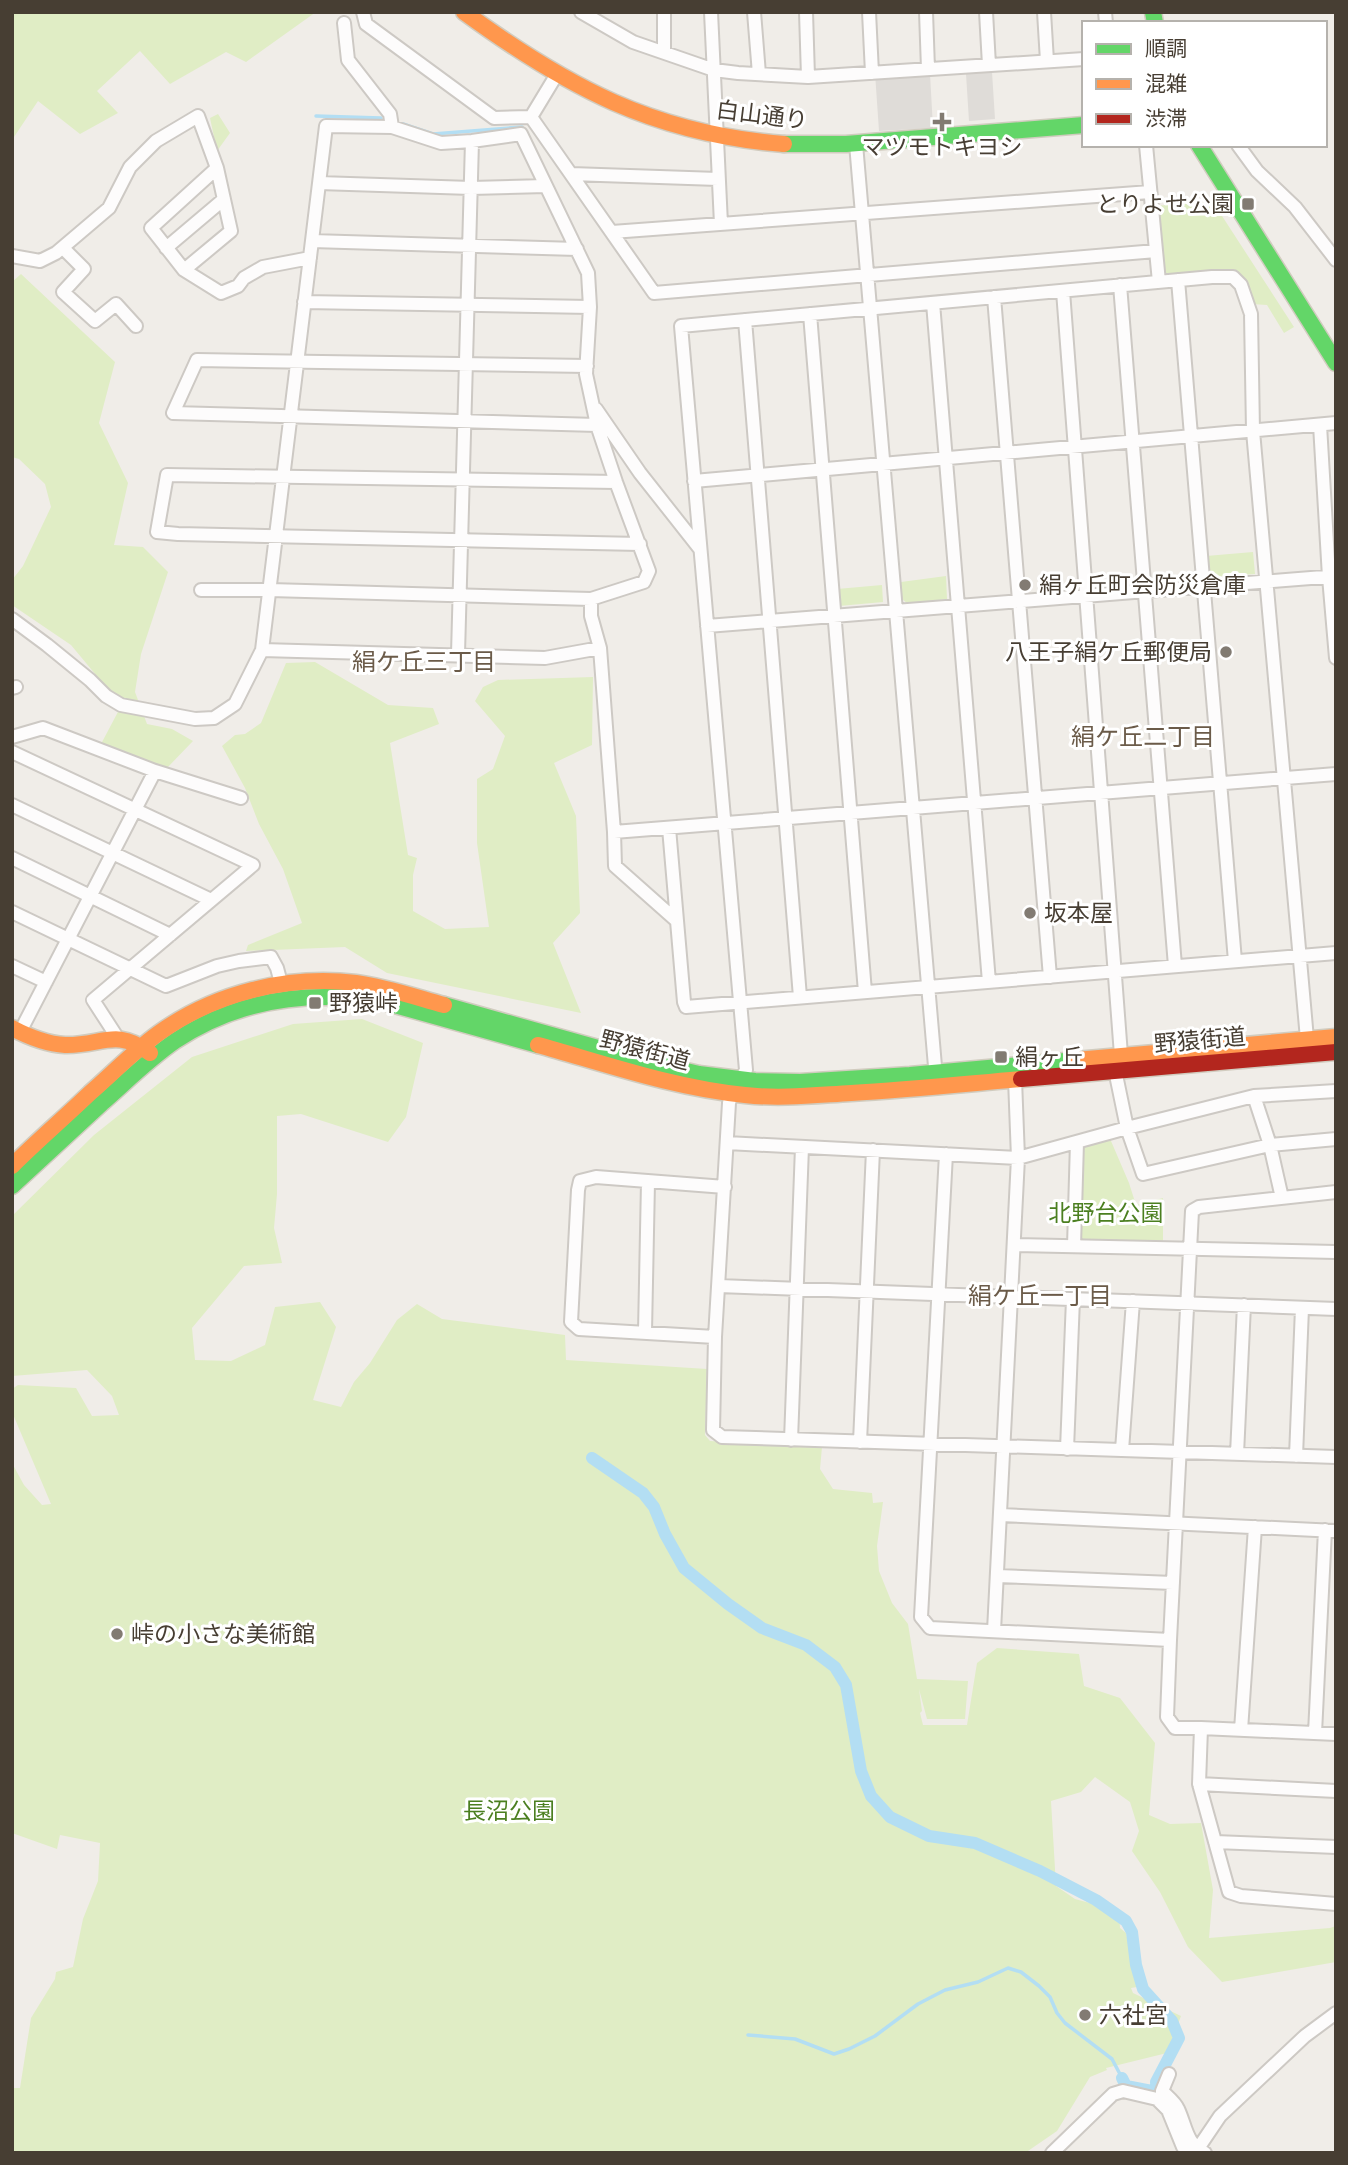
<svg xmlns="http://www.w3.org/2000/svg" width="1348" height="2165" viewBox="0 0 1348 2165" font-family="Poppins,'Noto Sans JP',sans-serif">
  <rect width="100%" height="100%" fill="#f0ede8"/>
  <path fill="#e0edc5" d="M 12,12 L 316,12 L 246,62 L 226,52 L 170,84 L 140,51 L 97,91 L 118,113 L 80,134 L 38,101 L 12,140 Z
    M 218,114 L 230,133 L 217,151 L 210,118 Z
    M 1213,202 L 1294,327 L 1284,333 L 1267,305 L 1251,304 L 1232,273 L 1161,279 L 1152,206 Z
    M 21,274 L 115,362 L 99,423 L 128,483 L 114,545 L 143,547 L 168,572 L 141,654 L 135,692 L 147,724 L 172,729 L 193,741 L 167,768 L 101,744 L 119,710 L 101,681 L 71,645 L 12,605 L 12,580 L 23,566 L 51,507 L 45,484 L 19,459 L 12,457 L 12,282 Z
    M 1253,552 L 1255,574 L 1208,577 L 1206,556 Z
    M 946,576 L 947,599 L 908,604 L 901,598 L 901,582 Z
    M 882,585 L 883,602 L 839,606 L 837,589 Z
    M 315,662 L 388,705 L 433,708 L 439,724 L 390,743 L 408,855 L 417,858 L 413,875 L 413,911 L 445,929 L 489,927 L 477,843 L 477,779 L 493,769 L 505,736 L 475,701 L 483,687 L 498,680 L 593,677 L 592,745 L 554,763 L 576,816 L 580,913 L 553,943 L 581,1013 L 387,973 L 345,947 L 246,951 L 248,945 L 302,923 L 283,869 L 259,824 L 245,788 L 222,746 L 235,735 L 245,734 L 261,723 L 286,663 Z
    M 362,1019 L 423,1043 L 406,1117 L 388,1142 L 301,1114 L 277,1116 L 277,1194 L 274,1228 L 282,1263 L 244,1266 L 192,1328 L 195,1360 L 231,1361 L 265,1345 L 275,1307 L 320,1302 L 336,1327 L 313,1400 L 341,1407 L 354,1382 L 370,1363 L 397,1320 L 417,1304 L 442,1319 L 565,1335 L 566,1360 L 707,1369 L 705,1435 L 710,1441 L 822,1447 L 820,1469 L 833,1489 L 872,1493 L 873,1503 L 883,1502 L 877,1546 L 879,1571 L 892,1603 L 908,1624 L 917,1679 L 968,1681 L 965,1719 L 927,1719 L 919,1689 L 922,1711 L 920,1713 L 923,1725 L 967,1725 L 977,1663 L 997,1648 L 1079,1654 L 1084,1686 L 1120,1698 L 1155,1743 L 1149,1815 L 1170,1824 L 1201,1823 L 1213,1890 L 1209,1938 L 1330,1928 L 1336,1926 L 1336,1962 L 1222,1982 L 1188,1947 L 1160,1892 L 1132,1851 L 1139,1831 L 1130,1802 L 1095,1777 L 1081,1792 L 1051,1801 L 1056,1886 L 1075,1899 L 1119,1911 L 1120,1928 L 1126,1933 L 1137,1987 L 1131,1988 L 1133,1993 L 1181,2016 L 1167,2053 L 1106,2068 L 1107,2070 L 1090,2077 L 1057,2131 L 1025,2153 L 12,2153 L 12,2088 L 20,2088 L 31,2018 L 55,1979 L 56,1972 L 73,1967 L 83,1919 L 98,1881 L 100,1843 L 60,1835 L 57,1849 L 12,1833 L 12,1463 L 24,1485 L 42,1505 L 51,1504 L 12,1412 L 12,1389 L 18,1385 L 76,1388 L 92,1416 L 119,1415 L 112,1396 L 87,1370 L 12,1376 L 12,1216 L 94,1135 L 192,1057 L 293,1024 Z
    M 1108,1134 L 1129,1183 L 1136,1205 L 1163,1198 L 1163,1247 L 1074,1246 L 1077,1142 Z"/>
  <path fill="#dfdcd8" d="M 992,72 L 995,119 L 969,121 L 966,74 Z
    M 875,73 L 930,74 L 933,128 L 879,131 Z"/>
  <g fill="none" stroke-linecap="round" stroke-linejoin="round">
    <path stroke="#b3def3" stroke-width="3.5" d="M 316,116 L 381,118
      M 403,124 L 433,134 L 522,127
      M 748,2035 L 795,2039 L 834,2054 L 849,2049 L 875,2036 L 918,2004 L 945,1990 L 978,1982 L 1008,1968 L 1021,1972 L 1039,1986 L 1050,1997 L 1057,2013 L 1065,2023 L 1112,2059 L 1122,2078"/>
    <path stroke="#b3def3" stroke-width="12" d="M 592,1458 L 643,1493 L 654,1507 L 665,1534 L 684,1568 L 728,1604 L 762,1628 L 806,1645 L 835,1667 L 846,1685 L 861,1771 L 871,1796 L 890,1817 L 929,1836 L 975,1843 L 1040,1871 L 1096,1900 L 1126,1921 L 1132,1932 L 1136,1965 L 1143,1989 L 1172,2021 L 1179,2038 L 1156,2082 L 1157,2092
      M 1122,2078 L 1126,2086 L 1157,2092 L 1161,2095"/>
    <defs>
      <path id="street" d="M 363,12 L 366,24 L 494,118 L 531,117 L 654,293 L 1156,251
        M 581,12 L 633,42 L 714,70 L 738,73 L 808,77 L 1084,59
        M 711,12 L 721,224
        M 754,12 L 759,74
        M 806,12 L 808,77
        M 869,12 L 872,73
        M 926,12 L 928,69
        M 986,12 L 989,65
        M 1044,12 L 1047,61
        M 1105,12 L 1106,23
        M 344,23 L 348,60 L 390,114 L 392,127
        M 664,52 L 664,12
        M 531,117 L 557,74
        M 856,144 L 936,1078
        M 1146,145 L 1159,282
        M 1238,145 L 1257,171 L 1295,207 L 1336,260
        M 217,168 L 151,228 L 184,270 L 221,293 L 238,286 L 244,278 L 263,267 L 310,258
        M 571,174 L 718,179
        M 319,183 L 471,188 L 546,186
        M 612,232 L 1150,192
        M 312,241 L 577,249
        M 63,248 L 84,269 L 63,292 L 95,321 L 116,304 L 136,326
        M 166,248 L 224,199
        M 12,256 L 40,261 L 56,253 L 109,208 L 130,167 L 156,141 L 198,116 L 217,168 L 231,231 L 184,270
        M 1178,280 L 1235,961
        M 1120,285 L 1175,966
        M 1063,291 L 1121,1055
        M 994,297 L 1050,977
        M 304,302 L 590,307
        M 933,303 L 989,982
        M 810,314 L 865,992
        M 745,320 L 800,997
        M 587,366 L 197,360 L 173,413 L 597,425
        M 596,409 L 640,473 L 700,549
        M 1320,425 L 1329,577 L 1336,658
        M 694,481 L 1336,423
        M 616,482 L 167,475 L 157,532 L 178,534 L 640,544
        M 591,599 L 591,616 L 600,648
        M 12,619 L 47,645 L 90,680 L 106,696 L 121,705 L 195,719 L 214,718 L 235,704 L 262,650 L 326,126 L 392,127 L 441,143 L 472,141 L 521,134 L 588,273 L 590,307 L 586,374 L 597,425 L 616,482 L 649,571 L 644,582 L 591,599 L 270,590 L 201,590
        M 707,626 L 1336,576
        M 262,650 L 545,658 L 600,648 L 614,832 L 615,866 L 677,921
        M 458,654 L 472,141
        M 12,688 L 16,687
        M 12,737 L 43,728 L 155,771 L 241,798
        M 12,752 L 253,865 L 93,1000 L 117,1037
        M 12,805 L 211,900
        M 669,828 L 684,1002 L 686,1007
        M 614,832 L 1336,774
        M 12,858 L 170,935
        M 12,912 L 166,986 L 217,966 L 239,961 L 271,957 L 277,968 L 281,983
        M 12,966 L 46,982
        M 686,1007 L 1336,953
        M 20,1032 L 155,771
        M 1307,1039 L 1253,431 L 1251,314 L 1241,285 L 1233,277 L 1212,277 L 681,326 L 746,1070 L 732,1093 L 729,1103 L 715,1337 L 713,1430 L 722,1437 L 1336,1457
        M 1115,1070 L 1127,1128 L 1143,1174 L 1270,1145 L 1336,1139
        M 1254,1096 L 1270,1145 L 1282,1198
        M 727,1143 L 1018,1158 L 1127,1128 L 1254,1096 L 1336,1091
        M 946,1154 L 921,1617 L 930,1628 L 1170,1640 L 1167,1717 L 1175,1728 L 1201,1728 L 1199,1784 L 1229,1892 L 1241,1896 L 1336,1904
        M 1014,1245 L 1336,1252
        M 1074,1246 L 1077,1142
        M 719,1286 L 1336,1309
        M 645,1332 L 648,1182
        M 715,1337 L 579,1329 L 571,1322 L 578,1190 L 580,1181 L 596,1177 L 725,1187
        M 791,1440 L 802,1147
        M 860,1442 L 873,1150
        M 1067,1449 L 1073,1299
        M 1122,1450 L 1133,1301
        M 1237,1454 L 1244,1305
        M 1296,1456 L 1302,1308
        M 1000,1515 L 1336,1531
        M 997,1576 L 1173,1583
        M 994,1631 L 1018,1158 L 1015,1079
        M 1170,1640 L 1192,1211 L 1199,1207 L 1336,1192
        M 1201,1728 L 1336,1734
        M 1241,1730 L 1255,1527
        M 1315,1733 L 1325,1530
        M 1199,1784 L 1336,1791
        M 1215,1842 L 1336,1847
        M 1169,2074 L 1162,2091 C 1168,2097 1175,2102 1178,2109 C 1186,2126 1186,2144 1205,2153
        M 1052,2153 L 1113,2094 L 1123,2091 L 1157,2099 L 1168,2110 L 1183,2147 L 1188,2153
        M 1195,2153 L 1220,2116 L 1305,2036 L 1336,2013"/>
      <path id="fast" d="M 1153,12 L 1155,23
        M 784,144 L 846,144 L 1084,125
        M 1199,145 L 1336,363
        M 444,1005 L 648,1062 L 699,1074 L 755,1081 L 800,1082 L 910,1075 L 1076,1060
        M 12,1186 C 42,1158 72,1131 102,1103 C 126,1082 149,1059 175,1041 C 238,999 311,990 384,1002 L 538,1045"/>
      <path id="slow" d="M 464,12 C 567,87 654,134 784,144
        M 12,1028 C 29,1037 46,1044 65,1045 C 102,1046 115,1027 150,1053
        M 538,1045 C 606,1064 674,1088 745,1095 C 780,1099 816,1095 851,1093 C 908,1090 964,1084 1021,1079
        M 1076,1060 L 1336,1037
        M 12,1166 C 37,1141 64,1118 90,1093 C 113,1073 134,1051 159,1033 C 215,993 287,975 356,983 C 386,987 415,997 444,1005"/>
      <path id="jam" d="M 1021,1079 L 1336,1052"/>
    </defs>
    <use href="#street" stroke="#cdc9c4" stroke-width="16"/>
    <use href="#fast" stroke="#d1ccbf" stroke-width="19"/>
    <use href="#slow" stroke="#d1ccbf" stroke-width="19"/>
    <use href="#jam" stroke="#d1ccbf" stroke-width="19"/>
    <use href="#street" stroke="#fdfcfc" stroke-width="12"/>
    <use href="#fast" stroke="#63d668" stroke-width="16"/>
    <use href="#slow" stroke="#ff974d" stroke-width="16"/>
    <use href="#jam" stroke="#b3261e" stroke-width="16"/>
  </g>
  <g fill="#827b72" stroke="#fff" stroke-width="2.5">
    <path d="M938.5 111.5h7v7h7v7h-7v7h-7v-7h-7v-7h7z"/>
    <rect x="1241" y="197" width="14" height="14" rx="3.5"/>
    <circle cx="1025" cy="585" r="7"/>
    <circle cx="1226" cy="652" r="7"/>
    <circle cx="1030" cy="913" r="7"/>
    <rect x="308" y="996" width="14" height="14" rx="3.5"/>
    <rect x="994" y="1050" width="14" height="14" rx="3.5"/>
    <circle cx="117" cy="1634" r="7"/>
    <circle cx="1085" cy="2015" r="7"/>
  </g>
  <g text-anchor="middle" stroke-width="6" stroke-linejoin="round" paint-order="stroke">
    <g font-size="23" fill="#473e33" stroke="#fff">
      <text transform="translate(762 115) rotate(7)" y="8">白山通り</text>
      <text transform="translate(1200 1040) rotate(-5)" y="8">野猿街道</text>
      <text transform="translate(645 1050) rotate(15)" y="8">野猿街道</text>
    </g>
    <g font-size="23" fill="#473e33" stroke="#fff" text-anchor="start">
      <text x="942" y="155" text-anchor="middle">マツモトキヨシ</text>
      <text x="1234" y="212" text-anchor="end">とりよせ公園</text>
      <text x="1039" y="593">絹ヶ丘町会防災倉庫</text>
      <text x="1212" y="660" text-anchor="end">八王子絹ケ丘郵便局</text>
      <text x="1044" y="921">坂本屋</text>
      <text x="329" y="1011">野猿峠</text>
      <text x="1015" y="1065">絹ヶ丘</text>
      <text x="131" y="1642">峠の小さな美術館</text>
      <text x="1099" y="2023">六社宮</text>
    </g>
    <g font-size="23" fill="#4b7f20" stroke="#fff">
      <text x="1106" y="1221">北野台公園</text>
      <text x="509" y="1819">長沼公園</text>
    </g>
    <g font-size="24" fill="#6b5b49" stroke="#fff">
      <text x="424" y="670">絹ケ丘三丁目</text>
      <text x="1143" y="745">絹ケ丘二丁目</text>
      <text x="1040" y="1304">絹ケ丘一丁目</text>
    </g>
  </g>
  <rect width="1348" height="2165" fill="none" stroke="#473e33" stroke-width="28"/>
  <rect x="1082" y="21" width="245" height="126" fill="#ffffff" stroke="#b5b2ad" stroke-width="2"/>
  <rect x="1096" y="44" width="35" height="10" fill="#63d668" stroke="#b5b2ad" stroke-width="2"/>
  <text x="1145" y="56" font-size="21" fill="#473e33">順調</text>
  <rect x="1096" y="79" width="35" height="10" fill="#ff974d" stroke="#b5b2ad" stroke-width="2"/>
  <text x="1145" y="91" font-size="21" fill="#473e33">混雑</text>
  <rect x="1096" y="114" width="35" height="10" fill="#b3261e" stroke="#b5b2ad" stroke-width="2"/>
  <text x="1145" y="126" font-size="21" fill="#473e33">渋滞</text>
</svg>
